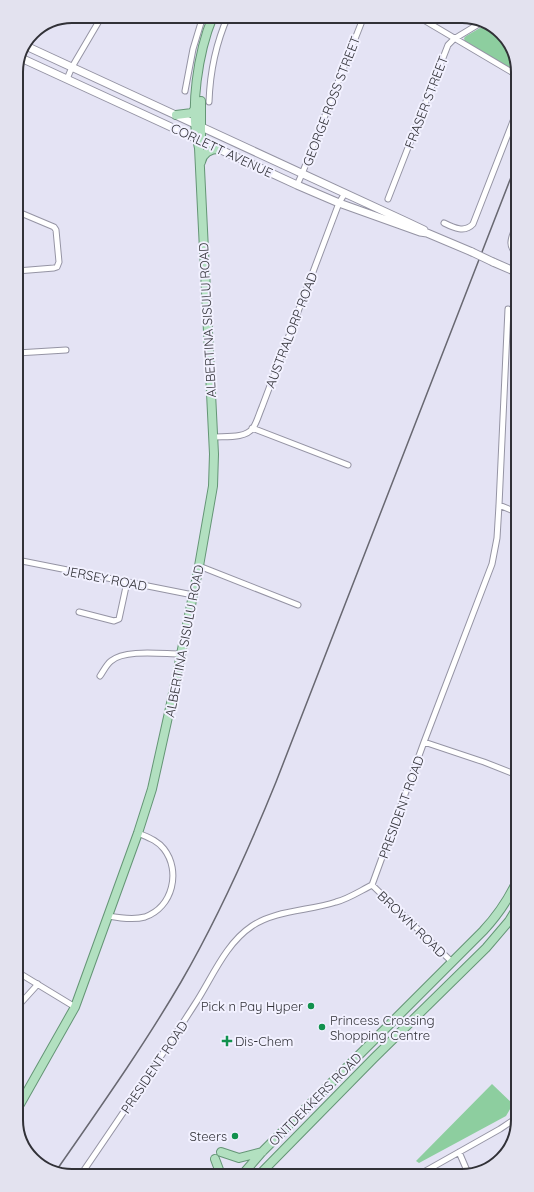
<svg xmlns="http://www.w3.org/2000/svg" width="534" height="1192" viewBox="0 0 534 1192" font-family="Quicksand,sans-serif">
  <rect width="100%" height="100%" fill="#e4e3f4"/>
  <path fill="#8dce9f" d="M 487,24 L 496,27 L 515,54 L 515,71 L 465,42 L 464,38 L 466,36 Z
    M 492,1084 L 513,1104 L 506,1116 L 419,1163 L 416,1161 Z"/>
  <g fill="none" stroke-linecap="round" stroke-linejoin="round">
    <defs>
      <path id="street" d="M 417,16 L 515,74
        M 67,79 L 72,67 L 102,16
        M 185,91 L 193,49 L 203,16
        M 209,102 C 210,73 216,43 228,16
        M 297,185 L 302,174 L 364,16
        M 388,199 L 448,45 L 454,39 L 482,22
        M 16,211 L 54,227 L 56,230 L 59,262 L 57,267 L 54,268 L 17,271
        M 444,223 C 454,228 465,233 473,224 L 515,116
        M 515,228 C 512,237 507,245 516,253
        M 17,353 L 66,350
        M 252,428 L 348,465
        M 213,437 C 225,436 245,439 253,428 C 257,422 259,414 262,407 L 339,203 L 345,193
        M 499,505 L 516,512
        M 17,560 L 193,595
        M 199,566 L 298,605
        M 79,612 L 114,621 L 119,619 L 127,582
        M 100,676 C 103,672 106,665 111,661 C 125,649 162,654 181,654
        M 424,742 L 484,762 L 517,775
        M 372,885 L 452,962
        M 108,916 C 119,918 134,920 145,917 C 173,907 181,871 164,849 C 157,840 147,837 138,833
        M 19,973 L 75,1007
        M 19,1005 L 38,984
        M 459,1152 L 468,1173
        M 422,1173 L 500,1129 L 518,1117
        M 80,1176 C 119,1119 158,1062 195,1004 C 212,978 225,944 252,926 C 276,910 309,911 336,902 C 348,899 360,891 372,885 L 424,742 L 492,564 L 497,538 L 499,505 L 508,309"/>
      <path id="secondary" d="M 26,46 L 405,221 L 424,230
        M 21,58 L 297,185 L 339,203 L 420,232 L 427,233 L 472,252
        M 493,262 L 516,272"/>
      <path id="primary" d="M 201,101 L 201,142
        M 176,115 L 192,113 L 196,107
        M 201,162 C 203,152 210,149 219,149
        M 19,1106 L 75,1007 L 138,833 L 152,789 L 170,708 L 199,566 L 213,486 L 214,454 L 199,148 C 189,110 198,52 213,16
        M 221,1152 L 239,1158 L 262,1152
        M 215,1159 L 221,1175
        M 242,1175 L 262,1152 L 483,931 C 497,916 508,900 517,881
        M 259,1175 L 374,1058 L 486,948 L 509,921 L 517,908"/>
    </defs>
    <use href="#street" stroke="#9594a4" stroke-width="7"/>
    <use href="#secondary" stroke="#9594a4" stroke-width="9"/>
    <use href="#primary" stroke="#649575" stroke-width="10"/>
    <use href="#street" stroke="#fff" stroke-width="5"/>
    <use href="#secondary" stroke="#fff" stroke-width="7"/>
    <use href="#primary" stroke="#b2e0c0" stroke-width="8"/>
    <path stroke="#686871" stroke-width="1.5" d="M 56,1171 C 99,1109 143,1047 181,982 C 218,918 248,851 276,782 L 515,167"/>
    <defs>
      <path id="secondary-bridge" d="M 472,252 L 493,262"/>
    </defs>
    <use href="#secondary-bridge" stroke="#9594a4" stroke-width="9" stroke-linecap="butt"/>
    <use href="#secondary-bridge" stroke="#fff" stroke-width="7"/>
  </g>
  <g fill="#11914d" stroke="#f2f1ff" stroke-width="1.5">
    <circle cx="311" cy="1006" r="4"/>
    <circle cx="322" cy="1027" r="4"/>
    <path d="M225 1035h4v4h4v4h-4v4h-4v-4h-4v-4h4z"/>
    <circle cx="235" cy="1136" r="4"/>
  </g>
  <g text-anchor="middle" stroke-width="4" stroke-linejoin="round" paint-order="stroke">
    <g font-size="13" fill="#313137" stroke="#f2f1ff">
      <text transform="translate(331 101) rotate(-69)" y="5">GEORGE ROSS STREET</text>
      <text transform="translate(426 102) rotate(-69)" y="5">FRASER STREET</text>
      <text transform="translate(222 150) rotate(25)" y="5">CORLETT AVENUE</text>
      <text transform="translate(207 320) rotate(-93)" y="5">ALBERTINA SISULU ROAD</text>
      <text transform="translate(291 330) rotate(-69)" y="5">AUSTRALORP ROAD</text>
      <text transform="translate(105 578) rotate(11)" y="5">JERSEY ROAD</text>
      <text transform="translate(184 641) rotate(-79)" y="5">ALBERTINA SISULU ROAD</text>
      <text transform="translate(401 807) rotate(-70)" y="5">PRESIDENT ROAD</text>
      <text transform="translate(412 924) rotate(44)" y="5">BROWN ROAD</text>
      <text transform="translate(154 1067) rotate(-56)" y="5">PRESIDENT ROAD</text>
      <text transform="translate(315 1099) rotate(-45)" y="5">ONTDEKKERS ROAD</text>
    </g>
    <g font-size="13" fill="#313137" stroke="#f2f1ff" text-anchor="end">
      <text x="303" y="1011">Pick n Pay Hyper</text>
      <text x="330" y="1025" text-anchor="start">Princess Crossing<tspan x="330" dy="15">Shopping Centre</tspan></text>
      <text x="235" y="1046" text-anchor="start">Dis-Chem</text>
      <text x="227" y="1141">Steers</text>
    </g>
  </g>
  <path d="M0 0H534V1192H0ZM72 23H462A49 49 0 0 1 511 72V1120A49 49 0 0 1 462 1169H72A49 49 0 0 1 23 1120V72A49 49 0 0 1 72 23Z" fill="#e3e2ef" fill-rule="evenodd"/>
  <path fill="none" stroke="#313137" stroke-width="2" d="M72 23H462A49 49 0 0 1 511 72V1120A49 49 0 0 1 462 1169H72A49 49 0 0 1 23 1120V72A49 49 0 0 1 72 23Z"/>
</svg>
